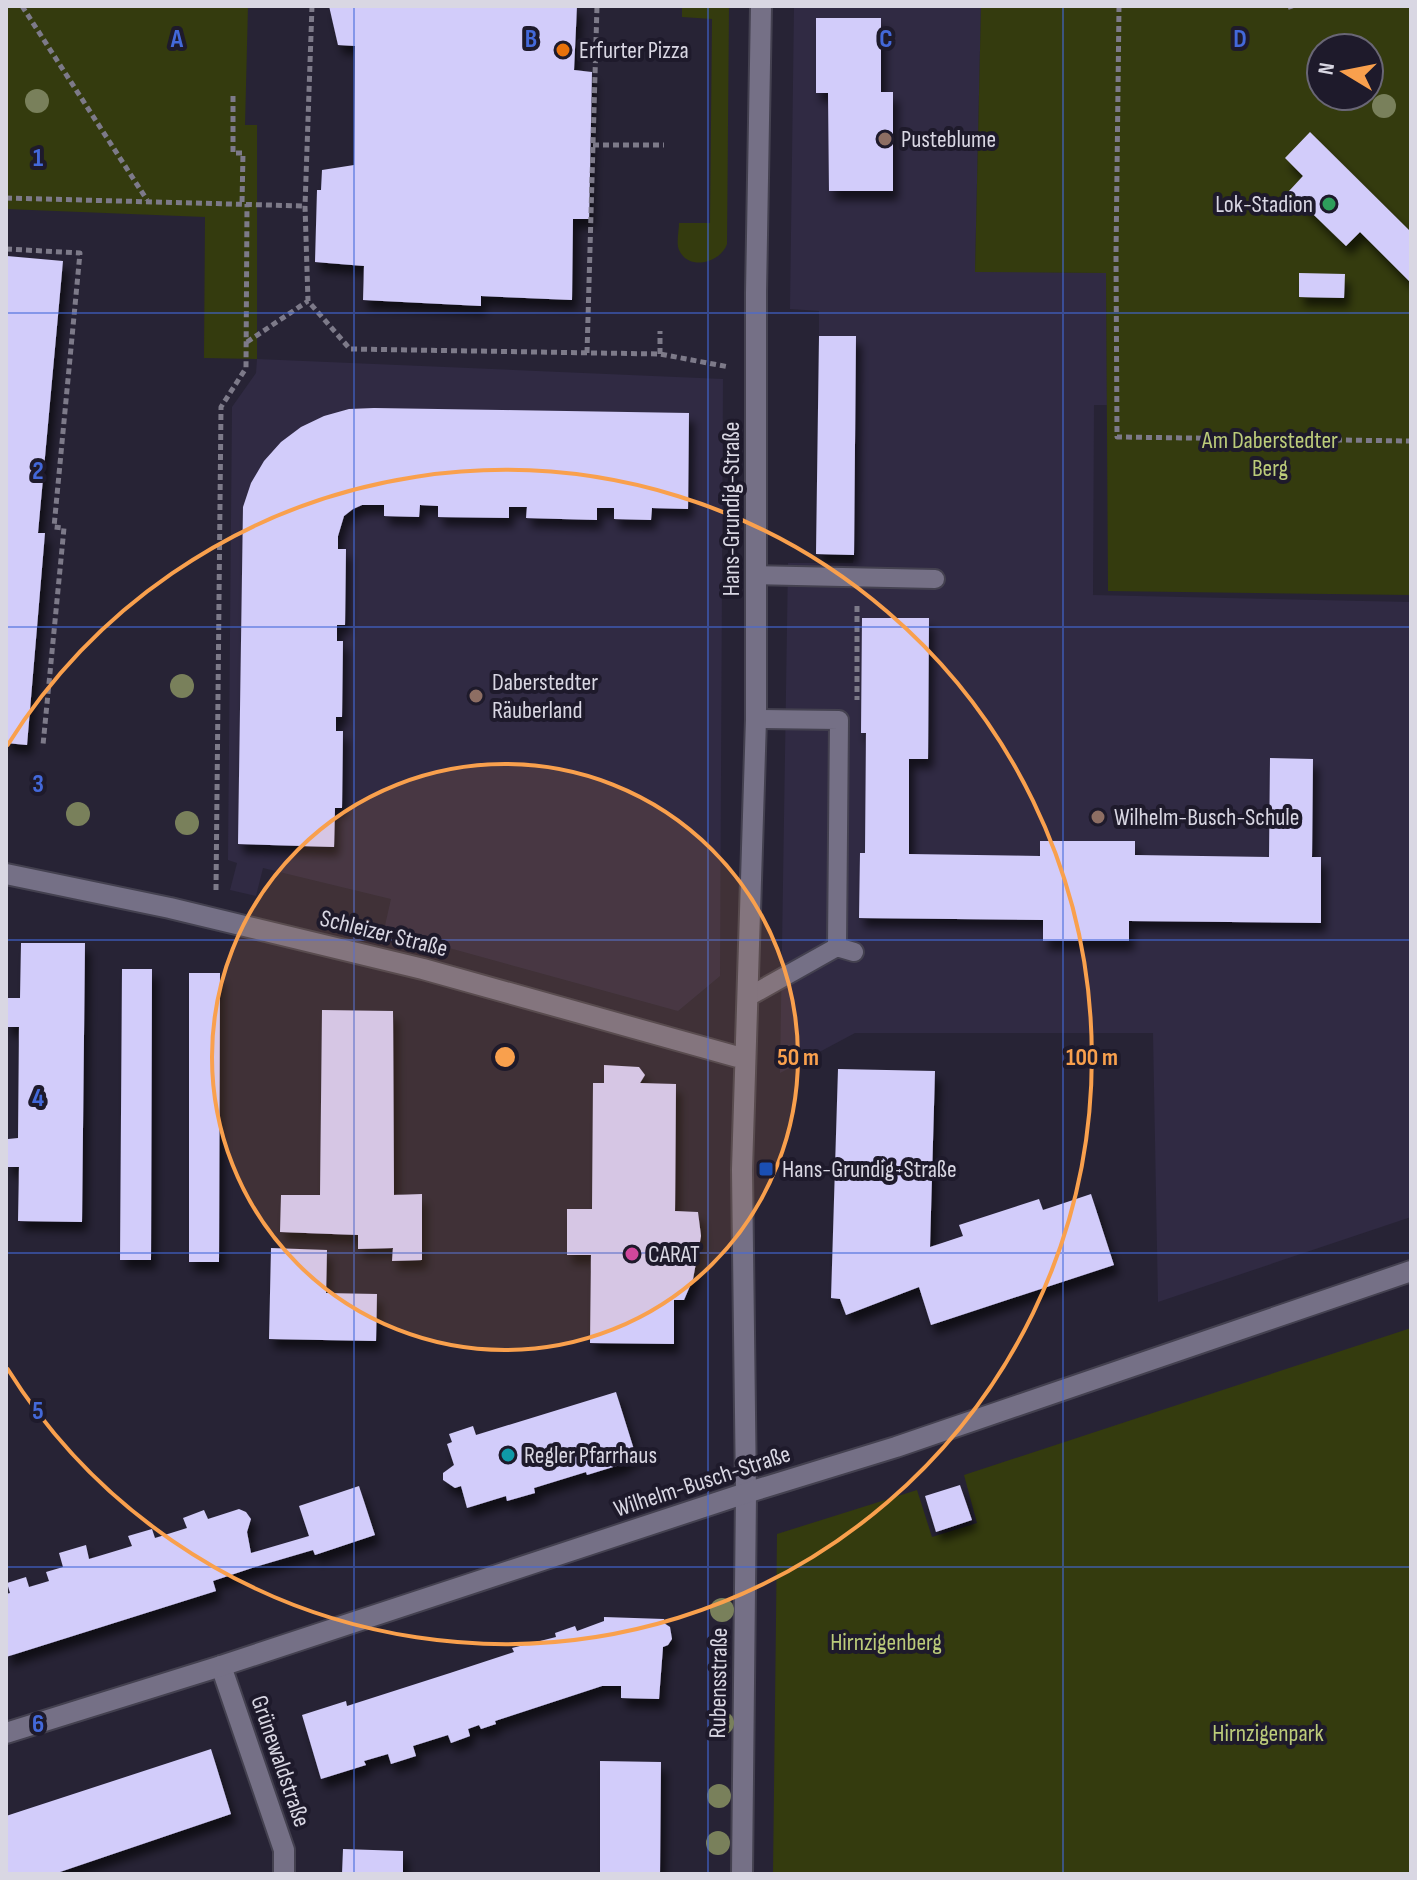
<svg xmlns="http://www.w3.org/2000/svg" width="1417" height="1880" viewBox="0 0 1417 1880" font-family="'Sofia Sans Condensed',sans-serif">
  <defs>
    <filter id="shadow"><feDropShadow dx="5" dy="9" stdDeviation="4" flood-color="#0009"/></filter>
  </defs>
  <rect width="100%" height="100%" fill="#272335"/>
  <path fill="#302a43" d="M 794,6 L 981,6 L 975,271 L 1106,273 L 1107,405 L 1094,405 L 1093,595 L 1411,602 L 1411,1217 L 1158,1302 L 1153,1033 L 855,1033 L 780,1073 L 788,563 L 853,563 L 854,555 L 856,337 L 819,336 L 819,311 L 790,309 Z
    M 257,359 L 723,379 L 720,976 L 678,1011 L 384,930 L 391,899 L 263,868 L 256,896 L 230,890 L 237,863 L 228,860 L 232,407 L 256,373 Z"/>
  <path fill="#343b0e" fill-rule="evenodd" d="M 6,6 L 248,6 L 245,125 L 257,125 L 257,359 L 204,358 L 205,217 L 6,209 Z
    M 682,6 L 729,6 L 727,244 C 721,262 689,272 679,250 C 676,243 679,231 679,223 L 710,223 L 712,19 L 682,17 Z
    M 981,6 L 1411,6 L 1411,595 L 1108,591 L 1106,273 L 975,272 ZM 1321,48 L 1369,48 L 1369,96 L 1321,96 Z
    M 1411,1328 L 1411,1874 L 773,1874 L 777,1534 L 917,1490 L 932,1537 L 977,1523 L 964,1475 Z"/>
  <path fill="#d2ccfa" filter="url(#shadow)" d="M 329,6 L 577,6 L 574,70 L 592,72 L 589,219 L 573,219 L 572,300 L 481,296 L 481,306 L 363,300 L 364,266 L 315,262 L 317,190 L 321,190 L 322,170 L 354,165 L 355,46 L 338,45 Z
    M 816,18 L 881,18 L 881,92 L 893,92 L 893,191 L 829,191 L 828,93 L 816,93 Z
    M 1310,132 L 1411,232 L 1411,283 L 1360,232 L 1346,246 L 1289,191 L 1303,176 L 1285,158 Z
    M 7,256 L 63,261 L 38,533 L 45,533 L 27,745 L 6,743 Z
    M 1299,273 L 1345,274 L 1344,298 L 1299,297 Z
    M 819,336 L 856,336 L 854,555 L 816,554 Z
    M 374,408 L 689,413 L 688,509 L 652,508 L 651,520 L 614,519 L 614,508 L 597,508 L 597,520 L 526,518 L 527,507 L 509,507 L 509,518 L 438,517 L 438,506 L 420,505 L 419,517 L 384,516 L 384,505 L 362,505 L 353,509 L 344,516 L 338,536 L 338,549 L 346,549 L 345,625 L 337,625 L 337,641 L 343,641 L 342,717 L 336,717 L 336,731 L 343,731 L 342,808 L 335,808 L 334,847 L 238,844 L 243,507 L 251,483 L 264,461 L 281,442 L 301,427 L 324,416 L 349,409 Z
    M 862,618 L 929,618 L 928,759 L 909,759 L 909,854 L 1040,856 L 1040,841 L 1135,841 L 1135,855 L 1269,857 L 1270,758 L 1313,759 L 1312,857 L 1321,857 L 1321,923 L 1129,921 L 1129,941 L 1043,941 L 1043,920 L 859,918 L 860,853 L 865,853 L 866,733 L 861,733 Z
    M 21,943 L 85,943 L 82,1222 L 18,1221 L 19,1167 L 8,1167 L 8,1139 L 18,1138 L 19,1027 L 7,1027 L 7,998 L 20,998 Z
    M 122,969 L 152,969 L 151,1260 L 120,1260 Z
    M 189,973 L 220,973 L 219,1262 L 189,1262 Z
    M 322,1010 L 393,1011 L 394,1195 L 422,1194 L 422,1260 L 392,1261 L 393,1248 L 358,1249 L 358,1235 L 280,1232 L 281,1195 L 320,1195 Z
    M 604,1065 L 639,1067 L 645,1075 L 640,1083 L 676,1084 L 675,1211 L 698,1212 L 701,1236 L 693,1279 L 684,1300 L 674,1300 L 674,1344 L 590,1343 L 591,1255 L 567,1255 L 567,1209 L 592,1209 L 593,1083 L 604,1083 Z
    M 838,1069 L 935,1071 L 930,1247 L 963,1236 L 959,1225 L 1039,1199 L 1043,1210 L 1091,1194 L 1114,1265 L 931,1325 L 919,1287 L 846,1315 L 840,1299 L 831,1298 Z
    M 271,1248 L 327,1250 L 326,1293 L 377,1294 L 376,1341 L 269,1339 Z
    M 616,1392 L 636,1456 L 625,1460 L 626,1463 L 587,1475 L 586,1472 L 534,1488 L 535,1493 L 507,1501 L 506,1496 L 467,1508 L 461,1486 L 455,1488 L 443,1480 L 443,1473 L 454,1465 L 447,1444 L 452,1442 L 449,1434 L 473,1426 L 476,1435 Z
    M 960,1485 L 972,1520 L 936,1532 L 925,1496 Z
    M 359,1486 L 375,1535 L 315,1555 L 313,1550 L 255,1567 L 213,1581 L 216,1591 L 6,1657 L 6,1594 L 10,1593 L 7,1583 L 26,1577 L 29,1587 L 49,1581 L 46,1572 L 63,1567 L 59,1553 L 86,1545 L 89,1559 L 132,1546 L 128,1536 L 152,1529 L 155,1538 L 187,1528 L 183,1518 L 204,1510 L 208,1519 L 239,1509 L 246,1512 L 251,1519 L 247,1532 L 251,1553 L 309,1536 L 299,1506 Z
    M 604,1617 L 664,1619 L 664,1623 L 670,1627 L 672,1639 L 668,1645 L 663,1647 L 659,1699 L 621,1698 L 621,1686 L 602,1686 L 495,1721 L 496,1724 L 481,1729 L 479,1725 L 468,1729 L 470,1736 L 451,1743 L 448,1735 L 413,1746 L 416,1756 L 391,1764 L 388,1754 L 364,1761 L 366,1765 L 321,1779 L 302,1715 L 346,1701 L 347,1706 L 450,1673 L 514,1652 L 512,1648 L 556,1637 L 555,1633 L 575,1626 L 577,1631 L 604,1621 Z
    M 211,1749 L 231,1814 L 54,1874 L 6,1874 L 6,1816 Z
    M 600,1761 L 661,1762 L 660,1874 L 600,1874 Z
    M 343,1849 L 403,1851 L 403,1874 L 342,1874 Z"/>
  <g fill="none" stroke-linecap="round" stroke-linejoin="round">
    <defs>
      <path id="service" d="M 756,575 L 935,579
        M 756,719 L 839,720 L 837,947
        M 748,997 L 837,947 L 854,952"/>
      <path id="minor" d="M 6,874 L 170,908 L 423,969 L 745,1059
        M 221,1666 L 284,1850 L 284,1874
        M 742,1874 L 746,1493 L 742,1170 L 756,719 L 756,293 L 761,6"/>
      <path id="tertiary" d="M 6,1733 L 221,1666 L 746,1493 L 896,1447 L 1411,1271"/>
    </defs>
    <use href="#service" stroke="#444150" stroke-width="22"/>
    <use href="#minor" stroke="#444150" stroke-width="24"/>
    <use href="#tertiary" stroke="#444150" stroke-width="24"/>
    <path stroke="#7d7a89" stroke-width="5" stroke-dasharray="6 4" stroke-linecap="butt" d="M 22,6 L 147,200
      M 312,6 L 305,206 L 308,301 L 350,349 L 660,354 L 729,367
      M 1119,6 L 1116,255 L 1117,437 L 1411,441
      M 1290,6 L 1291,9
      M 233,96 L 233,153 L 243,153 L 242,204
      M 593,145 L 664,145
      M 6,198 L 305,206
      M 6,249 L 80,253 L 54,527 L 64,528 L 43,745
      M 247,342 L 308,301
      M 587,353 L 597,6
      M 660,354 L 660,331
      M 857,606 L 857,700
      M 216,890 L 221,407 L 246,368 L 247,204"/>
    <use href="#service" stroke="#757086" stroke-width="18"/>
    <use href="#minor" stroke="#757086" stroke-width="20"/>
    <use href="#tertiary" stroke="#757086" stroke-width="20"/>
  </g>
  <g fill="#79805b">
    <circle cx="37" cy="101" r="12"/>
    <circle cx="1384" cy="106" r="12"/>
    <circle cx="182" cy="686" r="12"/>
    <circle cx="78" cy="814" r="12"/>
    <circle cx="187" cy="823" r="12"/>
    <circle cx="722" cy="1610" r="12"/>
    <circle cx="722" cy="1723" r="12"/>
    <circle cx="719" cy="1796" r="12"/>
    <circle cx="718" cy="1843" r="12"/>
  </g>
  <path fill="none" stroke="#4369da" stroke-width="2" stroke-opacity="0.55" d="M 354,6 L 354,1874M 708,6 L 708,1874M 1063,6 L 1063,1874M 6,313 L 1411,313M 6,627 L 1411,627M 6,940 L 1411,940M 6,1253 L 1411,1253M 6,1567 L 1411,1567"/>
  <circle cx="505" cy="1057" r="293" fill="#f9a04d" fill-opacity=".12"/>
  <g fill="none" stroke="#f9a04d" stroke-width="4">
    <circle cx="505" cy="1057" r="293"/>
    <path d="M7 746A587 587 0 1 1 7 1368"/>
  </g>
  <circle fill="#e8710a" stroke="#1e1a2b" stroke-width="3" cx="563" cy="50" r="8"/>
  <g fill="#8d6e63" stroke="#1e1a2b" stroke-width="3">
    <circle cx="885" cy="139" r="8"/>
    <circle cx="476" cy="696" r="8"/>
    <circle cx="1098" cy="817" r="8"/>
  </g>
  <circle fill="#2e9e5b" stroke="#1e1a2b" stroke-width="3" cx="1329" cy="204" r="8"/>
  <rect fill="#1a4fb4" stroke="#1e1a2b" stroke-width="3" x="758" y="1161" width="16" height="16" rx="4"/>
  <circle fill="#d1479c" stroke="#1e1a2b" stroke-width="3" cx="632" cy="1254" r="8"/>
  <circle fill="#0f9aa8" stroke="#1e1a2b" stroke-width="3" cx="508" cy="1455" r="8"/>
  <g text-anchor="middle" stroke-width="8" stroke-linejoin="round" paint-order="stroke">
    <g font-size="24" fill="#d9d7e3" stroke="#1e1a2b" text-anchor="start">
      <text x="579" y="58">Erfurter Pizza</text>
      <text x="901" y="147">Pusteblume</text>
      <text x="1313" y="212" text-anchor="end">Lok-Stadion</text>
      <text x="492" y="690">Daberstedter<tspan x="492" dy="28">Räuberland</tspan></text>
      <text x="1114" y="825">Wilhelm-Busch-Schule</text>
      <text x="782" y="1177">Hans-Grundig-Straße</text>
      <text x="648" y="1262">CARAT</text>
      <text x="524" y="1463">Regler Pfarrhaus</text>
    </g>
    <g font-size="24" fill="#bccc7a" stroke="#1e1a2b">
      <text x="1270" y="448">Am Daberstedter<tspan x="1270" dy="28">Berg</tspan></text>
      <text x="886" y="1650">Hirnzigenberg</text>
      <text x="1268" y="1741">Hirnzigenpark</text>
    </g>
    <g font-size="24" fill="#d9d7e3" stroke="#1e1a2b">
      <text transform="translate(731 509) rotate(-90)" y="8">Hans-Grundig-Straße</text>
      <text transform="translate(384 933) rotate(14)" y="8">Schleizer Straße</text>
      <text transform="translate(702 1481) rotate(-18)" y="8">Wilhelm-Busch-Straße</text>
      <text transform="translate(718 1683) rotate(-89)" y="8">Rubensstraße</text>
      <text transform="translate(281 1761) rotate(71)" y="8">Grünewaldstraße</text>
    </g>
  </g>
  <g font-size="26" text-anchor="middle" font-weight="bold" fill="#4369da" stroke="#1e1a2b" stroke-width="8" stroke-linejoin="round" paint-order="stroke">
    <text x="177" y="47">A</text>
    <text x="531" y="47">B</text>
    <text x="886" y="47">C</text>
    <text x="1240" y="47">D</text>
    <text x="38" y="166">1</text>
    <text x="38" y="479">2</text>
    <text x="38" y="792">3</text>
    <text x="38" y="1106">4</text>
    <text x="38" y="1419">5</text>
    <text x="38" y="1732">6</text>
  </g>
  <circle cx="505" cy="1057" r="12" fill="#f9a04d" stroke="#1e1a2b" stroke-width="4"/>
  <g font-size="24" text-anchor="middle" font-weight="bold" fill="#f9a04d" stroke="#1e1a2b" stroke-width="8" stroke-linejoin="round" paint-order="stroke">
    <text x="798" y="1065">50 m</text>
    <text x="1092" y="1065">100 m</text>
  </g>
  <rect width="1417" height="1880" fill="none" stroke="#d9d7e3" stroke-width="16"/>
  <g transform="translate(1345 72) rotate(280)"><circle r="38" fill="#1e1a2b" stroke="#696675" stroke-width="2"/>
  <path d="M0-6L14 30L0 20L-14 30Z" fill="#f9a04d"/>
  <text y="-12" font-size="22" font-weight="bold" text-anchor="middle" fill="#d9d7e3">N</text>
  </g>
</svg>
